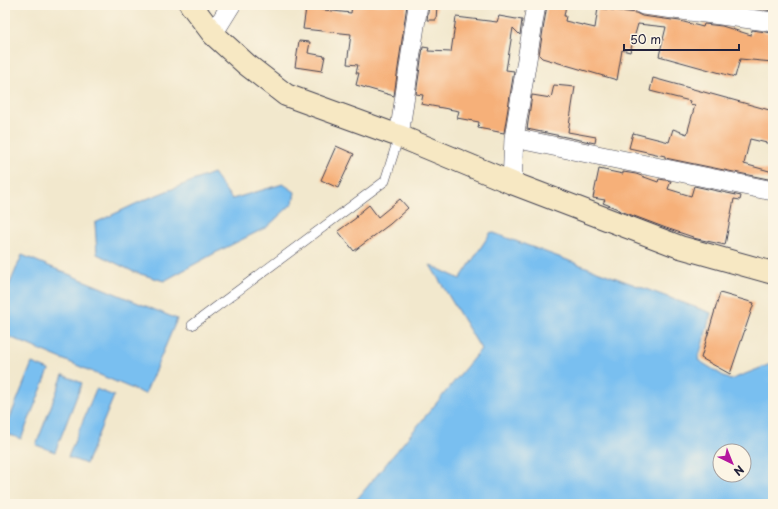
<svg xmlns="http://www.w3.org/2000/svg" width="778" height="509" viewBox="0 0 778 509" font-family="'Playpen Sans',sans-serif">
  <rect width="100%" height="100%" fill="#fcf5e5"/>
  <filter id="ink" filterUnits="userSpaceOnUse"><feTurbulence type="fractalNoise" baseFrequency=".025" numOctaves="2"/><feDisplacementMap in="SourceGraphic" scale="8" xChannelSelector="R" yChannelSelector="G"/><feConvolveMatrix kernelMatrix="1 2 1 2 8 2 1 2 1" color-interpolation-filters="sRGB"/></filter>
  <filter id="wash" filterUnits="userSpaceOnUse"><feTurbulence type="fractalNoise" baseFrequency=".012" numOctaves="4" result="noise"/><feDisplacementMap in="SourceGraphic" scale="16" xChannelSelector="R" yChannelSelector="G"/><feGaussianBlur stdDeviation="0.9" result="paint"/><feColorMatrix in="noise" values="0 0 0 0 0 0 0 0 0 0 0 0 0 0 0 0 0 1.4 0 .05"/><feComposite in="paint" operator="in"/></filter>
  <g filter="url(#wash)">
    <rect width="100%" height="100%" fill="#f2e8cd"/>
    <path fill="#79bff0" stroke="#4e7096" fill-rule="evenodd" d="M 213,173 L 232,199 L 283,184 L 295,192 L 293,203 L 267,227 L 215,253 L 164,281 L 134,272 L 97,254 L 95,223 L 144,200 Z
      M 491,232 L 711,313 L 698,360 L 730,380 L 773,363 L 773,504 L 353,504 L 481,349 L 430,265 L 460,279 ZM 720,451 L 744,451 L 744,475 L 720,475 Z
      M 22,255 L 177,319 L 145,394 L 5,335 L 5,295 Z
      M 32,363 L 49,370 L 21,439 L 5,433 L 5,430 Z
      M 63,375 L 82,383 L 55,452 L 36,445 Z
      M 96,389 L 114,396 L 86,464 L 68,457 Z"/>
    <g id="blocks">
      <path fill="#f6b079" d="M 352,5 L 407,5 L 394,96 L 356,85 L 359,73 L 356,73 L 358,65 L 347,64 L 351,34 L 303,29 L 306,8 L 351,13 Z
        M 429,5 L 437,5 L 436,20 L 427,20 Z
        M 547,5 L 566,5 L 564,16 L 566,16 L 565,21 L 595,28 L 598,8 L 636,13 L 642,16 L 680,21 L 703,27 L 704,24 L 722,26 L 751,35 L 752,30 L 773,33 L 773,62 L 740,59 L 735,77 L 659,56 L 666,27 L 638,24 L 630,52 L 622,50 L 617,80 L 542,58 L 539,55 Z
        M 755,5 L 768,5 L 768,6 L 773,7 L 773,11 L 755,8 Z
        M 499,16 L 522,20 L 520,35 L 513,28 L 506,70 L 514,71 L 504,133 L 478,128 L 479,122 L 457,118 L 459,111 L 421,104 L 423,95 L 416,94 L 423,47 L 429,48 L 428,51 L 451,52 L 456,17 L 497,22 Z
        M 299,41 L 310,42 L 308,53 L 325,56 L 322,71 L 295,67 Z
        M 653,78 L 773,111 L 773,135 L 771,144 L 750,139 L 744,164 L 773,172 L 773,180 L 665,158 L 665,156 L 629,148 L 633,133 L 669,142 L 673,129 L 687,134 L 695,105 L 689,104 L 690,101 L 650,91 Z
        M 554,85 L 575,87 L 568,132 L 596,137 L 595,143 L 527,129 L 532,95 L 551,98 Z
        M 336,146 L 354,154 L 338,188 L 321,180 Z
        M 599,169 L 623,174 L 623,172 L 636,174 L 658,182 L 659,179 L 671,181 L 668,189 L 691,196 L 694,186 L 741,196 L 740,200 L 734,199 L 725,245 L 693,238 L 693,237 L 666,228 L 618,210 L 618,209 L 603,203 L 605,200 L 593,198 Z
        M 400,199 L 408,208 L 390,224 L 354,251 L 338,231 L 356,218 L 357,215 L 369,205 L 378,217 Z
        M 720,293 L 754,303 L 730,374 L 701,358 Z"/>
    </g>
  </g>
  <g filter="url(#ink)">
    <use href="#blocks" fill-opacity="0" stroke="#414051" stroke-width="1"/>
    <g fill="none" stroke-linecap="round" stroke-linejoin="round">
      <defs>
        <path id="lane" d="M 192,325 L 385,181 L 399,136"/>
        <path id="street" d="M 643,5 L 773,22
          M 213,34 L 231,5
          M 399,136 L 418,5
          M 514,138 L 773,191
          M 512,183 L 514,138 L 536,5"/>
        <path id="secondary" d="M 191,5 L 213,34 L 246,64 L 286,95 L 399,136 L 512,183 L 680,247 L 773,273"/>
      </defs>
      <use href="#lane" stroke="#414051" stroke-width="10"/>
      <use href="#street" stroke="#414051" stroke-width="20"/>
      <use href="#secondary" stroke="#414051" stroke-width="24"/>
      <use href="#lane" stroke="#fff" stroke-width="9"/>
      <use href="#street" stroke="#fff" stroke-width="19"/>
      <use href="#secondary" stroke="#f7e8c3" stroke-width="22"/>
    </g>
  </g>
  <rect width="778" height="509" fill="none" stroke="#fcf5e5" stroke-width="20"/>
  <g transform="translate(732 463) rotate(137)"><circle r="19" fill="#fcf5e5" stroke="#a5a1a1"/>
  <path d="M0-3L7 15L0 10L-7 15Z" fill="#b5179e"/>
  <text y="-6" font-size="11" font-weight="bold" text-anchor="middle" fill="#22223b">N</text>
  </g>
  <path d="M624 44v6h115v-6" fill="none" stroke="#22223b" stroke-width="2"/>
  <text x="630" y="44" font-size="12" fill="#22223b" stroke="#fcf5e5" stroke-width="3" paint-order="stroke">50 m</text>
</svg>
